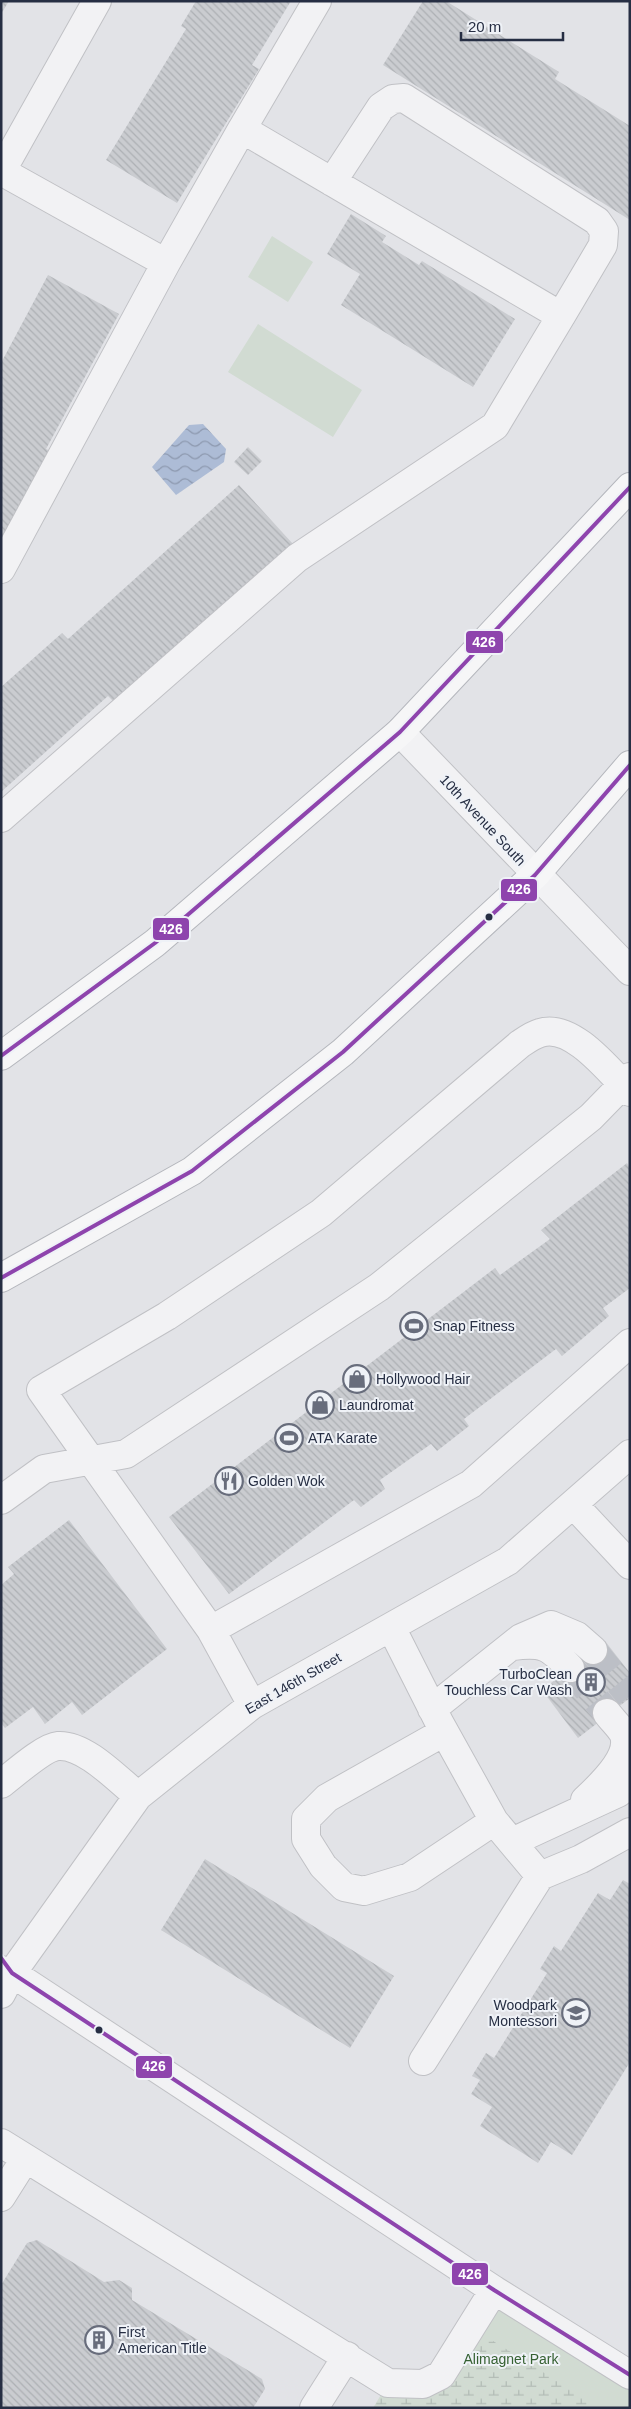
<svg xmlns="http://www.w3.org/2000/svg" width="631" height="2409" viewBox="0 0 631 2409" font-family="Helvetica,sans-serif">
  <defs>
    <pattern id="wetland-marsh" width="20" height="14" patternUnits="userSpaceOnUse" patternTransform="scale(1.25)"><rect width="20" height="14" fill="#d1dbd2"/><path d="M1 5h8M5 5V1M11 12h8M15 12V8" fill="none" stroke="#b3bcb6"/></pattern>
    <pattern id="water-waves" width="16" height="10" patternUnits="userSpaceOnUse" patternTransform="scale(1.25)"><rect width="16" height="10" fill="#adbcd6"/><path d="M0 5q4-4 8 0t8 0" fill="none" stroke="#8d99af"/></pattern>
    <pattern id="building-back-hatch" width="6" height="6" patternUnits="userSpaceOnUse" patternTransform="scale(1.25)"><rect width="6" height="6" fill="#caccd0"/><path d="M-1 5l2 2M0 0l6 6M5-1l2 2" fill="none" stroke="#adb0b4"/></pattern>
  </defs>
  <rect width="100%" height="100%" fill="#e2e3e7"/>
  <path fill="#d1dbd2" d="M 272,236 L 313,262 L 288,302 L 248,277 Z
    M 258,324 L 362,390 L 333,437 L 228,372 Z
    M 494,2290 L 630,2375 L 630,2408 L 373,2408 L 423,2384 Z"/>
  <path fill="url(#wetland-marsh)" d="M 472,2328 L 601,2408 L 373,2408 L 388,2383 L 423,2384 Z"/>
  <path fill="url(#water-waves)" d="M 203,424 L 226,449 L 224,462 L 176,495 L 152,467 L 189,425 Z"/>
  <path fill="url(#building-back-hatch)" d="M 1,1 L 9,1 L 1,14 Z
    M 196,1 L 291,1 L 252,65 L 259,69 L 177,203 L 106,160 L 186,29 L 181,26 Z
    M 423,1 L 446,1 L 559,72 L 555,79 L 630,126 L 630,220 L 383,65 Z
    M 351,214 L 386,236 L 382,242 L 419,265 L 422,261 L 515,319 L 473,387 L 341,305 L 360,274 L 327,254 Z
    M 48,275 L 119,314 L 46,449 L 59,455 L 1,561 L 1,363 Z
    M 248,447 L 262,461 L 248,475 L 234,462 Z
    M 239,485 L 293,544 L 116,704 L 108,696 L 1,792 L 1,687 L 62,633 L 68,639 Z
    M 627,1163 L 630,1168 L 630,1288 L 603,1308 L 609,1316 L 562,1356 L 556,1349 L 464,1419 L 469,1426 L 437,1451 L 431,1444 L 380,1480 L 385,1489 L 361,1507 L 354,1500 L 229,1594 L 169,1517 L 495,1268 L 500,1275 L 550,1239 L 541,1230 Z
    M 69,1520 L 167,1649 L 82,1715 L 72,1702 L 45,1724 L 33,1707 L 5,1728 L 1,1723 L 1,1585 L 14,1574 L 8,1567 Z
    M 605,1641 L 630,1673 L 630,1698 L 578,1738 L 542,1690 Z
    M 205,1859 L 394,1976 L 350,2048 L 161,1930 Z
    M 623,1880 L 630,1884 L 630,2062 L 572,2155 L 551,2142 L 538,2163 L 480,2126 L 492,2107 L 471,2094 L 480,2080 L 472,2076 L 486,2053 L 494,2058 L 547,1973 L 540,1969 L 554,1946 L 561,1951 L 598,1893 L 610,1900 Z
    M 37,2240 L 104,2282 L 119,2280 L 132,2288 L 132,2300 L 262,2379 L 265,2389 L 253,2408 L 1,2408 L 1,2285 L 27,2243 Z"/>
  <g fill="none" stroke-linecap="round" stroke-linejoin="round">
    <path stroke="#bcbfc6" stroke-width="28" stroke-dasharray="28 14" stroke-linecap="butt" d="M 593,1650 L 630,1696
      M 570,1668 L 607,1713"/>
    <defs>
      <path id="minor" d="M 242,129 L 317,1
        M 1,171 L 166,263
        M 1,172 L 97,1
        M 332,182 L 381,107 L 393,99 L 404,98 L 597,221 L 604,231 L 603,245 L 561,316
        M 1,569 L 166,263 L 242,129 L 561,316 L 495,426 L 297,558 L 1,818
        M 400,732 L 630,971
        M 1,1500 L 44,1469 L 126,1454 L 379,1287 L 591,1117 L 630,1077
        M 573,1504 L 630,1565
        M 391,1627 L 439,1722 L 494,1821 L 540,1876 L 581,1859 L 630,1832
        M 211,1630 L 471,1484 L 630,1343
        M 513,1646 C 543,1642 549,1646 570,1668
        M 252,1705 L 211,1630 L 41,1390 L 167,1316 L 321,1213 L 520,1044 C 526,1040 533,1035 540,1033 C 572,1022 610,1072 630,1092
        M 432,1709 L 521,1638 L 551,1625 L 577,1636 L 593,1650
        M 444,1732 L 327,1798 L 306,1819 L 306,1839 L 323,1866 L 344,1887 L 364,1891 L 410,1877 L 494,1821
        M 1,1784 C 13,1775 44,1747 58,1746 C 85,1744 118,1780 138,1796
        M 585,1800 C 599,1787 631,1757 624,1735 C 621,1728 612,1720 607,1713
        M 512,1842 L 618,1793 L 630,1784
        M 1,1970 L 12,1973 L 494,2290 L 630,2375
        M 1,1994 L 12,1973 L 138,1796 L 252,1705 L 508,1561 L 630,1454
        M 423,2061 L 540,1876
        M 1,2143 L 388,2383 L 423,2384 L 441,2375 L 494,2290
        M 1,2197 L 25,2159
        M 314,2408 L 347,2356"/>
      <path id="highway" d="M 1,1056 L 155,943 L 400,732 L 630,487
        M 1,1278 L 192,1171 L 343,1052 L 535,875 L 630,765"/>
    </defs>
    <use href="#minor" stroke="#c0c1c5" stroke-width="30"/>
    <use href="#highway" stroke="#b4b6bc" stroke-width="30"/>
    <use href="#minor" stroke="#f2f2f4" stroke-width="28"/>
    <use href="#highway" stroke="#f6f6f7" stroke-width="28"/>
    <defs>
      <path id="bus-1" d="M 1,1056 L 155,943 L 400,732 L 630,487
        M 1,1278 L 192,1171 L 343,1052 L 535,875 L 630,765
        M 1,1958 L 12,1973 L 494,2290 L 630,2375"/>
    </defs>
    <use href="#bus-1" stroke="#eff2f7" stroke-width="8"/>
    <use href="#bus-1" stroke="#8e44ad" stroke-width="4"/>
  </g>
  <defs>
    <symbol id="stadium-ring" viewBox="-11 -11 22 22"><circle r="9.5" fill="#eff2f7" stroke="#686d7c" stroke-width="1.5"/><path d="M0-5a6.5 5 0 1 0 0 10a6.5 5 0 1 0 0-10ZM-3.5-1.8h7v3.6h-7Z" fill="#686d7c"/></symbol>
    <symbol id="shop-ring" viewBox="-11 -11 22 22"><circle r="9.5" fill="#eff2f7" stroke="#686d7c" stroke-width="1.5"/><path d="M-5-2.5h2.3a2.7 3.5 0 0 1 5.4 0H5L5.5 6h-11ZM-1.5-2.5h3a1.5 2.3 0 0 0-3 0Z" fill="#686d7c"/></symbol>
    <symbol id="restaurant-ring" viewBox="-11 -11 22 22"><circle r="9.5" fill="#eff2f7" stroke="#686d7c" stroke-width="1.5"/><path d="M-5-6h1v4h1v-4h1v4h1v-4h1v5L-1.5 .5V6h-2V.5L-5-1ZM5-6V6H3V1.5H1.5Q1.5-4 5-6Z" fill="#686d7c"/></symbol>
    <symbol id="building-ring" viewBox="-11 -11 22 22"><circle r="9.5" fill="#eff2f7" stroke="#686d7c" stroke-width="1.5"/><path d="M-4-6H4V6H1V3H-1V6H-4ZM-2.5-4.3h1.7v1.8h-1.7ZM.8-4.3h1.7v1.8H.8ZM-2.5-1h1.7V.8h-1.7ZM.8-1h1.7V.8H.8Z" fill="#686d7c"/></symbol>
    <symbol id="school-ring" viewBox="-11 -11 22 22"><circle r="9.5" fill="#eff2f7" stroke="#686d7c" stroke-width="1.5"/><path d="M0-5L7-2L0 1L-7-2ZM-4 1L0 2.5L4 1V4Q0 6-4 4Z" fill="#686d7c"/></symbol>
  </defs>
  <g fill-rule="evenodd">
    <use href="#stadium-ring" x="398" y="1310" width="32" height="32"/>
    <use href="#shop-ring" x="341" y="1363" width="32" height="32"/>
    <use href="#shop-ring" x="304" y="1389" width="32" height="32"/>
    <use href="#stadium-ring" x="273" y="1422" width="32" height="32"/>
    <use href="#restaurant-ring" x="213" y="1465" width="32" height="32"/>
    <use href="#building-ring" x="575" y="1666" width="32" height="32"/>
    <use href="#school-ring" x="560" y="1997" width="32" height="32"/>
    <use href="#building-ring" x="83" y="2324" width="32" height="32"/>
  </g>
  <g fill="#262e43" stroke="#eff2f7" stroke-width="2">
    <circle cx="489" cy="917" r="4.5"/>
    <circle cx="99" cy="2030" r="4.5"/>
  </g>
  <g text-anchor="middle" stroke-width="4" stroke-linejoin="round" paint-order="stroke">
    <g font-size="14" fill="#262e43" stroke="#eff2f7">
      <text transform="translate(483 820) rotate(47)" y="5">10th Avenue South</text>
      <text transform="translate(293 1683) rotate(-30)" y="5">East 146th Street</text>
    </g>
    <g font-size="14" fill="#262e43" stroke="#eff2f7" text-anchor="start">
      <text x="433" y="1331">Snap Fitness</text>
      <text x="376" y="1384">Hollywood Hair</text>
      <text x="339" y="1410">Laundromat</text>
      <text x="308" y="1443">ATA Karate</text>
      <text x="248" y="1486">Golden Wok</text>
      <text x="572" y="1679" text-anchor="end">TurboClean<tspan x="572" dy="16">Touchless Car Wash</tspan></text>
      <text x="557" y="2010" text-anchor="end">Woodpark<tspan x="557" dy="16">Montessori</tspan></text>
      <text x="118" y="2337">First<tspan x="118" dy="16">American Title</tspan></text>
    </g>
    <g font-size="14" fill="#366132" stroke="#eff2f7">
      <text x="511" y="2364">Alimagnet Park</text>
    </g>
  </g>
  <g stroke="#eff2f7" stroke-width="2">
    <rect x="465" y="630" width="39" height="24" rx="5" fill="#8e44ad"/>
    <rect x="500" y="878" width="38" height="24" rx="5" fill="#8e44ad"/>
    <rect x="152" y="917" width="38" height="24" rx="5" fill="#8e44ad"/>
    <rect x="135" y="2055" width="38" height="24" rx="5" fill="#8e44ad"/>
    <rect x="451" y="2262" width="38" height="24" rx="5" fill="#8e44ad"/>
  </g>
  <g font-size="14" text-anchor="middle" font-weight="bold" fill="#fff">
    <text x="484" y="647">426</text>
    <text x="519" y="894">426</text>
    <text x="171" y="934">426</text>
    <text x="154" y="2071">426</text>
    <text x="470" y="2279">426</text>
  </g>
  <rect width="631" height="2409" fill="none" stroke="#262e43" stroke-width="5"/>
  <path d="M461 32v8h102v-8" fill="none" stroke="#262e43" stroke-width="2.5"/>
  <text x="468" y="32" font-size="15" fill="#262e43" stroke="#eff2f7" stroke-width="4" paint-order="stroke">20 m</text>
</svg>
